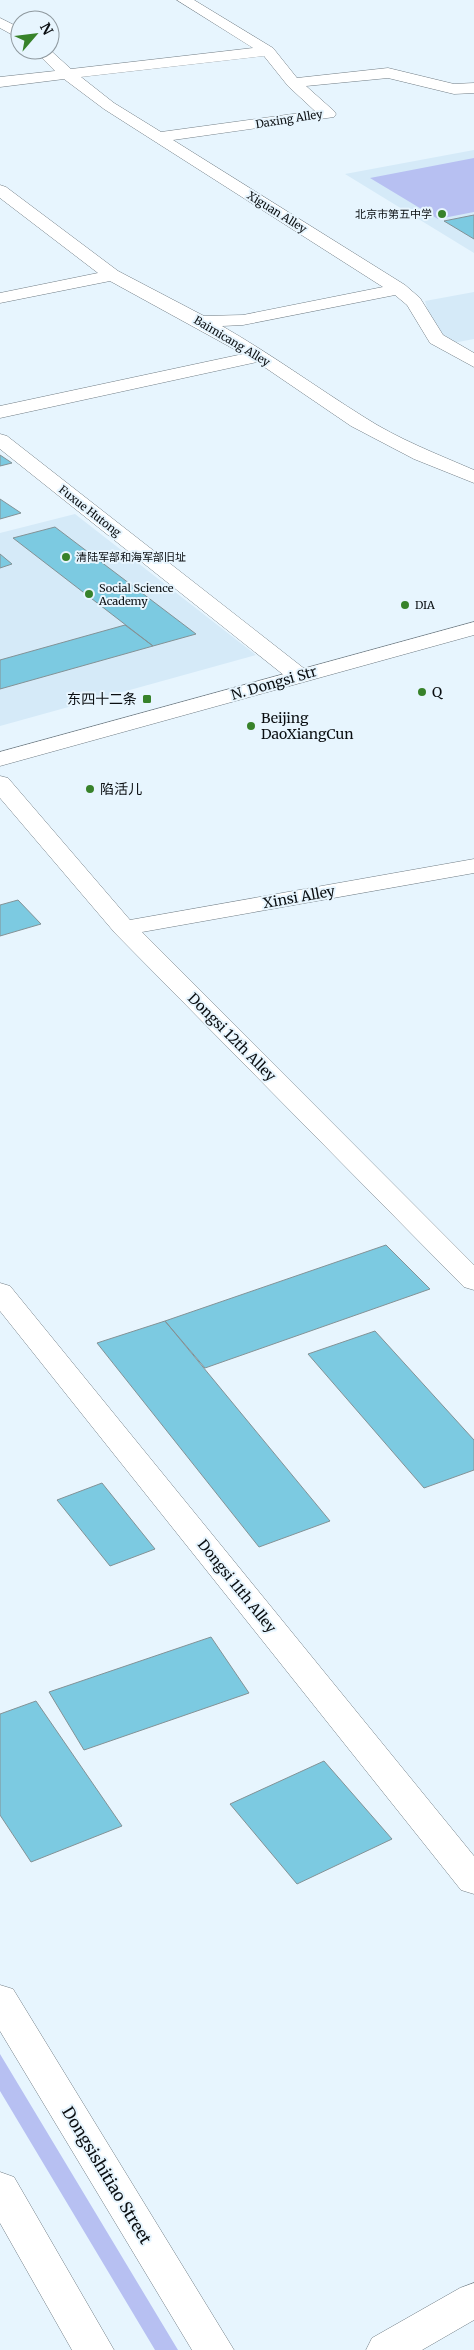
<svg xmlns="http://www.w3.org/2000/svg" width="474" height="2350" viewBox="0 0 474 2350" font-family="Merriweather,'Noto Sans SC',serif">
  <rect width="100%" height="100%" fill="#e7f5fe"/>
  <path fill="#d5eaf8" d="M 474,150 L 474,253 L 345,174 Z
    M 474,292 L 474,339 L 453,343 L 441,332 L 428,311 L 425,301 Z
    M 75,514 L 256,655 L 0,726 L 0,533 Z"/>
  <path fill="#b7c0f2" d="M 474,158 L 474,212 L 438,219 L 370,178 Z
    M 0,2054 L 178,2350 L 155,2350 L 0,2091 Z"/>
  <path fill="#7ccae1" stroke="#839296" d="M 474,215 L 474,239 L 444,221 Z
    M 0,455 L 12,463 L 0,466 Z
    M 0,499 L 21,513 L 0,519 Z
    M 55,527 L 196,634 L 153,646 L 13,538 Z
    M 0,554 L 12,564 L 0,568 Z
    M 125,625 L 153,646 L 0,689 L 0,660 Z
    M 18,900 L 41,924 L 0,936 L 0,905 Z
    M 386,1245 L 430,1289 L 205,1368 L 165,1321 Z
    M 165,1321 L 330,1521 L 259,1547 L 97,1343 Z
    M 375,1331 L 474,1440 L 474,1470 L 424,1488 L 308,1354 Z
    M 102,1483 L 155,1549 L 110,1566 L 57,1500 Z
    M 211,1637 L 249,1693 L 84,1750 L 49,1692 Z
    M 36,1701 L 122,1826 L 31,1862 L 0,1815 L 0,1714 Z
    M 324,1761 L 392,1839 L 297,1884 L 230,1804 Z"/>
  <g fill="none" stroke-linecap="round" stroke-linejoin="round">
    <defs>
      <path id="minor" d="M 177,0 L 194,0 L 273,48 L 297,78 L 388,68 L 454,84 L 474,83 L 474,93 L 454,94 L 388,78 L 306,86 L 334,111 L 336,114 L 334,117 L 173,140 L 405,285 L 420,298 L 443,335 L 474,353 L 474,367 L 430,343 L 407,305 L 395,295 L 243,325 L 222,326 C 271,354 316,387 364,417 C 398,439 437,454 474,470 L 474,483 L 414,459 L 351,426 L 257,362 L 0,418 L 0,406 L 243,354 L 110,281 L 0,303 L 0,293 L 98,273 L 0,198 L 0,185 L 6,187 L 118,271 L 204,316 L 243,315 L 383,287 L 104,109 L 64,79 L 0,87 L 0,77 L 55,71 L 34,50 L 50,50 L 71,69 L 253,48 ZM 264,56 L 288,86 L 315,111 L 161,132 L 114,103 L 81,77 Z
        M 0,18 L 20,28 L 20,39 L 0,28 Z
        M 0,434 L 7,436 L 306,670 L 309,675 L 306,680 L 298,682 L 290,680 L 0,449 Z
        M 0,776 L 8,778 L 130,920 L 474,859 L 474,873 L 142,932 L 474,1265 L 474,1290 L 464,1287 L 115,933 L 0,798 Z
        M 0,1283 L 10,1286 L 474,1856 L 474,1894 L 461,1890 L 0,1311 Z
        M 474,2283 L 474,2320 L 422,2350 L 366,2350 L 372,2338 L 460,2288 Z"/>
      <path id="major" d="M 474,622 L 474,635 L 0,766 L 0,752 Z
        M 0,1985 L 13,1989 L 234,2350 L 192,2350 L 0,2031 Z
        M 0,2172 L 14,2177 L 114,2350 L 72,2350 L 0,2223 Z"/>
    </defs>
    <use href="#minor" stroke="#717d85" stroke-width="1"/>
    <use href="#major" stroke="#717d85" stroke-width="1"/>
    <use href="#minor" fill="#fff" fill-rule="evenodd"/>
    <use href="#major" fill="#fff" fill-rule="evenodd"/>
  </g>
  <g fill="#37822a" stroke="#e7f5fe" stroke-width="2">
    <circle cx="442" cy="214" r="5"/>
    <circle cx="66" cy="557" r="5"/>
    <circle cx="89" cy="594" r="5"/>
    <circle cx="405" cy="605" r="5"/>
    <circle cx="422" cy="692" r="5"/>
    <rect x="142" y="694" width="10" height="10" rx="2.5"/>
    <circle cx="251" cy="726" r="5"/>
    <circle cx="90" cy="789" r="5"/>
  </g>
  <g text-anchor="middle" stroke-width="4" stroke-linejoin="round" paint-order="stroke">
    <g font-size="11" fill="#0a0e11" stroke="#e7f5fe">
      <text transform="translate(289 119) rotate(-9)" y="4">Daxing Alley</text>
      <text transform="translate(277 212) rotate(32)" y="4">Xiguan Alley</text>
      <text transform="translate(232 341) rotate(31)" y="4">Baimicang Alley</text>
      <text transform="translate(90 511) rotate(38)" y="4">Fuxue Hutong</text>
    </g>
    <g font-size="11" fill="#0a0e11" stroke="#e7f5fe" text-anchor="start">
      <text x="432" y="218" text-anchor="end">北京市第五中学</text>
      <text x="76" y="561">清陆军部和海军部旧址</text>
      <text x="99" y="592">Social Science<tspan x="99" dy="13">Academy</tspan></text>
      <text x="415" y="609">DIA</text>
    </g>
    <g font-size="14" fill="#0a0e11" stroke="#e7f5fe">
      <text transform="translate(274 683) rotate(-16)" y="5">N. Dongsi Str</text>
      <text transform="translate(299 897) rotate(-10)" y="5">Xinsi Alley</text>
      <text transform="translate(232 1037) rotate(45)" y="5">Dongsi 12th Alley</text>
      <text transform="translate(237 1586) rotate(51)" y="5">Dongsi 11th Alley</text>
    </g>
    <g font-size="14" fill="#0a0e11" stroke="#e7f5fe" text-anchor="start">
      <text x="432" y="697">Q</text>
      <text x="137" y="704" text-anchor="end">东四十二条</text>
      <text x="261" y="723">Beijing<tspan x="261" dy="16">DaoXiangCun</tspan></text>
      <text x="100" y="794">陷活儿</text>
    </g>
    <g font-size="16" fill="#0a0e11" stroke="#e7f5fe">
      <text transform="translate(107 2175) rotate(59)" y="6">Dongsishitiao Street</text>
    </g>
  </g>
  <g transform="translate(35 35) rotate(62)"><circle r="24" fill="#e7f5fe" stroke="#8f999f"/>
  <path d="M0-4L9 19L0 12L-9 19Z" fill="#37822a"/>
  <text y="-8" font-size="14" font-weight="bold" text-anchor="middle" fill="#0a0e11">N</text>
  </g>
</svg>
